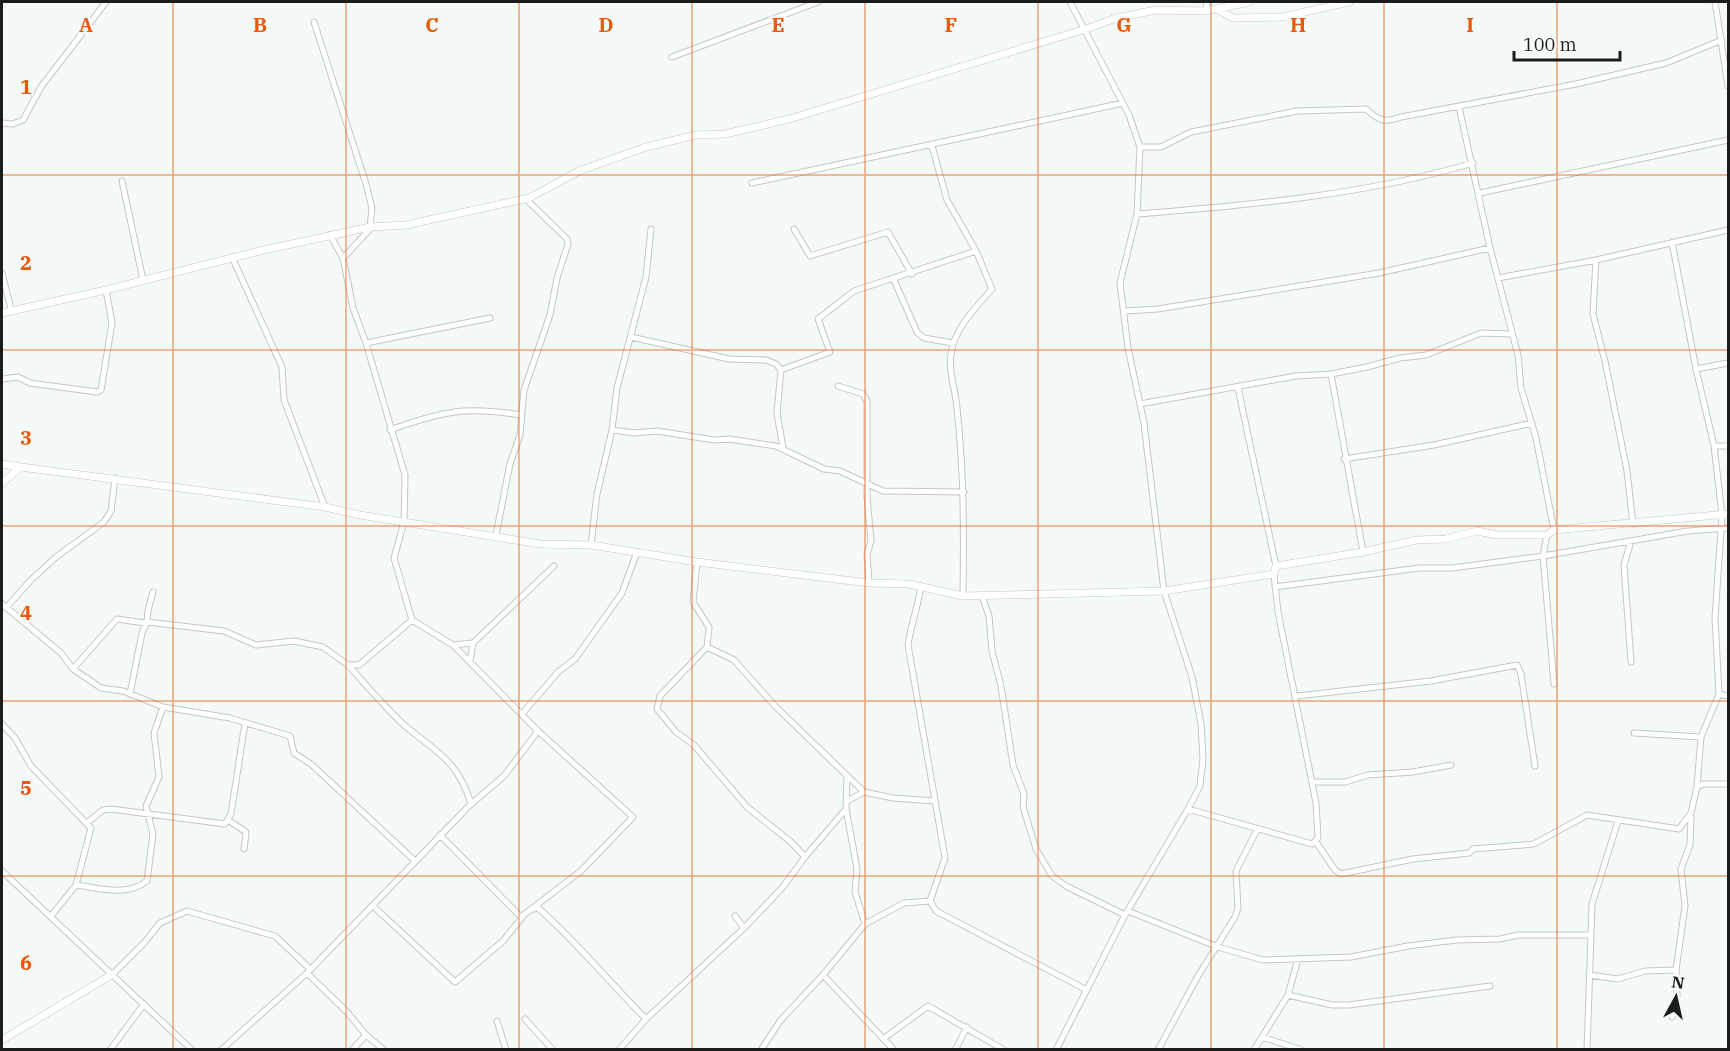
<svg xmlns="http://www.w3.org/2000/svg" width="1730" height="1051" viewBox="0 0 1730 1051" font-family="'IBM Plex Serif',serif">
  <rect width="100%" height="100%" fill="#f4faf8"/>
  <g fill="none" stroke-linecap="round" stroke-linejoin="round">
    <defs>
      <path id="minor" d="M 1715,2 L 1728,86
        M 1206,11 L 1207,2
        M 314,22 L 366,184 L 372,208 L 370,227
        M 672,57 L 818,2
        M 1459,107 L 1490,248 L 1518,355 L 1521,388 L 1536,438 L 1554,530
        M 2,123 L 13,124 L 23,120 L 41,87 L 106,2
        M 932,146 L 947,200 L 976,251 L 992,289 C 976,307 954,329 951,354 C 948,372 956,391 957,409 C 964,471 964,533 963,596
        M 1140,147 L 1161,147 L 1191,132 L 1297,111 L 1366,109 C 1379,121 1384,123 1401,117 L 1576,84 L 1666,63 L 1722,40
        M 122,181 L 143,280
        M 752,183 L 1123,103
        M 1480,193 L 1728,140
        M 1137,214 C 1250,205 1365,195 1473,163
        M 794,229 L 810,256 L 888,232 L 912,274
        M 330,235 L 343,258 L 353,308 L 366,343 L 405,475 L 404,522 L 394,558 L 412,620 L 453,645 L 538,731 L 504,776 L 471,804
        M 1672,242 L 1696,369 L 1714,446 L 1722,515 L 1715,618 L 1719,694 L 1701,737 L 1697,787
        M 232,257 L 282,367 L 284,400 L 325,507
        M 343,258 L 372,227
        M 1596,260 L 1593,314 L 1605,361 L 1627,471 L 1633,524
        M 2,273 L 11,309
        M 1498,278 L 1596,260 L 1728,230
        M 894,280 L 917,332 L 924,338 L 953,343
        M 1125,311 L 1158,309 L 1379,273 L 1490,248
        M 631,337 L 729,359 L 766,360 L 776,364 L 781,370 L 777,413 L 783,448
        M 366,343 L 490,318
        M 1696,369 L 1728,363
        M 781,370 L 830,352 L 818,319 L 854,291 L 976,251
        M 1331,374 L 1363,552
        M 2,379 L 18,377 L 30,383 L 97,392 L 101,390 L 112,323 L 106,290
        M 838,386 L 863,394 L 867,401 L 867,497 L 871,541 L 867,554 L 869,583
        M 1238,388 L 1276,566
        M 1140,404 L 1296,376 L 1331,374 L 1367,367 L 1400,358 L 1426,355 L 1481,333 L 1512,334
        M 390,430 C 443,411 465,406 521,415
        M 612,430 L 634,433 L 657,431 L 714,440 L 729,439 L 776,446 L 824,469 L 840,471 L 883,491 L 964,492
        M 1714,446 L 1728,446
        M 1344,459 L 1434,445 L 1532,423
        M 496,535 L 510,464 L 520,435 L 524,390 L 550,315 L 557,278 L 568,244 L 567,239 L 526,199
        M 1547,535 L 1543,556 L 1554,684
        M 591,545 L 597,494 L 612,430 L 617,388 L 646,277 L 651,229
        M 697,562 L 693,602 L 709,627 L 707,647 L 734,660 L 775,706 L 864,792 L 893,798 L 935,801
        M 921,586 C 918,607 911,624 908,645 L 945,858 L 930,901 L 936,911 L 1085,989
        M 1275,587 L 1419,568 L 1452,568 L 1543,556 L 1688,531 L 1728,528
        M 982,596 L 989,616 L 992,651 L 1001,686 L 1013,765 L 1024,794 L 1023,807 L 1036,849 L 1052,876 L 1066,886 L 1125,915
        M 2,604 L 61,653 L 73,669 L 101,688 L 123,691 L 163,707 L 230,718 L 290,736 L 294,753 L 311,764 L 414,860
        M 6,608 L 30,581 L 56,557 L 104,522 L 111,511 L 115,478
        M 147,622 L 148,610 L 153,592
        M 453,645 L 473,643
        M 707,647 L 660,696 L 657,709 L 676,732 L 694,745 L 747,807 L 791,842 L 805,857
        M 470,661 L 473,643 L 554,566
        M 1631,662 L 1624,565 L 1631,541
        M 73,669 L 117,619 L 145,623
        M 130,694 L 142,633 L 147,622 L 224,631 L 256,645 L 294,641 L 323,647 L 348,665 L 359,665 L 412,620
        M 1719,694 L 1728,696
        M 1297,696 L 1431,681 L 1517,665 L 1521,674 L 1535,766
        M 522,714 L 558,672 L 575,659 L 622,593 L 637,552
        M 2,724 L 15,738 L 31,766 L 91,828 L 76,885 L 51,916
        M 1634,733 L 1701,737
        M 1312,782 L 1345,782 L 1368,775 L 1413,772 L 1451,765
        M 847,801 L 864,792
        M 846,809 L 857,869 L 855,892 L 865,924
        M 1188,809 L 1312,844 L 1318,838 L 1316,803 L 1278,612 L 1274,574
        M 228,820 L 246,832 L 244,849
        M 88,822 L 103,810 L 111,809 L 225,824 L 231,814 L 245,723
        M 440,835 L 521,917 L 581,871 L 633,817 L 538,731
        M 1316,842 L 1335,870 L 1341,874 L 1413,859 L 1469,853 L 1473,849 L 1534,844 L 1587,815 L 1679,829 L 1691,813 L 1697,787 L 1703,784 L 1728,784
        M 2,871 L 192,1050
        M 76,885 C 99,888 127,897 147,881 L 153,834 L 146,806 L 159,777 L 154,733 L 163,707
        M 373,906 L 455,982 L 503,941 L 524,915
        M 534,909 L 537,907 C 576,941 609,982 646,1019
        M 1128,911 L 1218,947 L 1263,960 L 1351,957 L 1408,946 L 1456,940 L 1500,939 L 1518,935 L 1590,935
        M 735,916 L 744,928
        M 307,973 L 347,1012 L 366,1035 L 352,1050
        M 113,974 L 144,943 L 160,923 L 187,911 L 275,936 L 310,969
        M 823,975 L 894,1050
        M 1589,975 L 1618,979 L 1645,971 L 1676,970
        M 1288,995 L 1332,1005 L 1349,1005 L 1490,986
        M 1672,1017 L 1677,996 L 1676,970 L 1685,906 L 1681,869 L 1690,845 L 1691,817
        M 525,1019 L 553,1050
        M 497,1021 L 506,1050
        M 366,1035 L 384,1050
        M 1262,1037 L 1302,1050
        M 883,1039 L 928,1006 L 1004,1050
        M 110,1050 L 144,1004
        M 221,1050 L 307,973 L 471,804 C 458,759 434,751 403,724 C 384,706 366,685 348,665
        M 619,1050 L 646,1019 L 744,928 L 782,888 L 805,857 L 846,809 L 847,776
        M 761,1050 L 780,1021 L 823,975 L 865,924 L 904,903 L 930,901
        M 955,1050 L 967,1027
        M 1056,1050 L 1125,915 L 1188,809 L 1200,786 L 1203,759 L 1201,724 L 1192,677 L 1164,591 L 1144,423 L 1128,348 L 1120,283 L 1137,214 L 1140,147 L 1129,115 L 1070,2
        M 1158,1050 L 1198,976 L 1235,917 L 1238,908 L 1236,871 L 1257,830
        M 1254,1050 L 1288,995 L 1298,959
        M 1587,1050 L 1592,904 L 1618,821"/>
      <path id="tertiary" d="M 1217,9 L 1233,18 L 1282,17 L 1349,2
        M 2,313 L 106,290 L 259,251 L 370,227 L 406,225 L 529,198 L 579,171 L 646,147 L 696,135 L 725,134 L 789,119 L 1086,29 L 1116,18 L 1156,10 L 1206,11 L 1249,2
        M 2,464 L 21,467
        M 2,483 L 21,467 L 325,507 L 360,515 L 540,544 L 591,545 L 697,562 L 869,583 L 909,584 L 963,596 L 1164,591 L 1274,574 L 1276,566 L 1363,552 L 1416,540 L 1446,539 L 1477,531 L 1497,535 L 1547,535 L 1554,530 L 1728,514
        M 2,1040 L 113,974"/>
    </defs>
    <use href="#minor" stroke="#c2c8c6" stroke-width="7"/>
    <use href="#tertiary" stroke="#c2c8c6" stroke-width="8"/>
    <use href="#minor" stroke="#fff" stroke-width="5"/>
    <use href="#tertiary" stroke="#fff" stroke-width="7"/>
  </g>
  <path fill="none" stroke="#e8590c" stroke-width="1.5" stroke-opacity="0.55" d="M 173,2 L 173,1050M 346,2 L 346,1050M 519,2 L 519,1050M 692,2 L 692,1050M 865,2 L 865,1050M 1038,2 L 1038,1050M 1211,2 L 1211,1050M 1384,2 L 1384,1050M 1557,2 L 1557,1050M 2,175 L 1728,175M 2,350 L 1728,350M 2,526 L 1728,526M 2,701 L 1728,701M 2,876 L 1728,876"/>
  <g font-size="20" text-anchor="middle" font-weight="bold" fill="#e8590c" stroke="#f4faf8" stroke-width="4.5" stroke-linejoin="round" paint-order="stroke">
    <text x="86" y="32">A</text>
    <text x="260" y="32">B</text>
    <text x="432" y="32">C</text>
    <text x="606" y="32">D</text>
    <text x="778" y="32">E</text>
    <text x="951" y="32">F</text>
    <text x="1124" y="32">G</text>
    <text x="1298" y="32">H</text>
    <text x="1470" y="32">I</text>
    <text x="26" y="94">1</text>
    <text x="26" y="270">2</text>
    <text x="26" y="445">3</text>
    <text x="26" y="620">4</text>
    <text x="26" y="795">5</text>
    <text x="26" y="970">6</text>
  </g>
  <rect width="1730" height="1051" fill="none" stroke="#1b1d1c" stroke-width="6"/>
  <g transform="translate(1676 997) rotate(8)" stroke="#f4faf8" stroke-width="4.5" paint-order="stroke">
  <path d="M0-4.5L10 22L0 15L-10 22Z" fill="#1b1d1c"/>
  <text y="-9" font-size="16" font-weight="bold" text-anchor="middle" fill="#1b1d1c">N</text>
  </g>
  <path d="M1514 51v9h106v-9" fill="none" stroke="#1b1d1c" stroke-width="3"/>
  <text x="1523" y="51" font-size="18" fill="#1b1d1c" stroke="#f4faf8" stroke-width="4.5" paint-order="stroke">100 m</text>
</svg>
